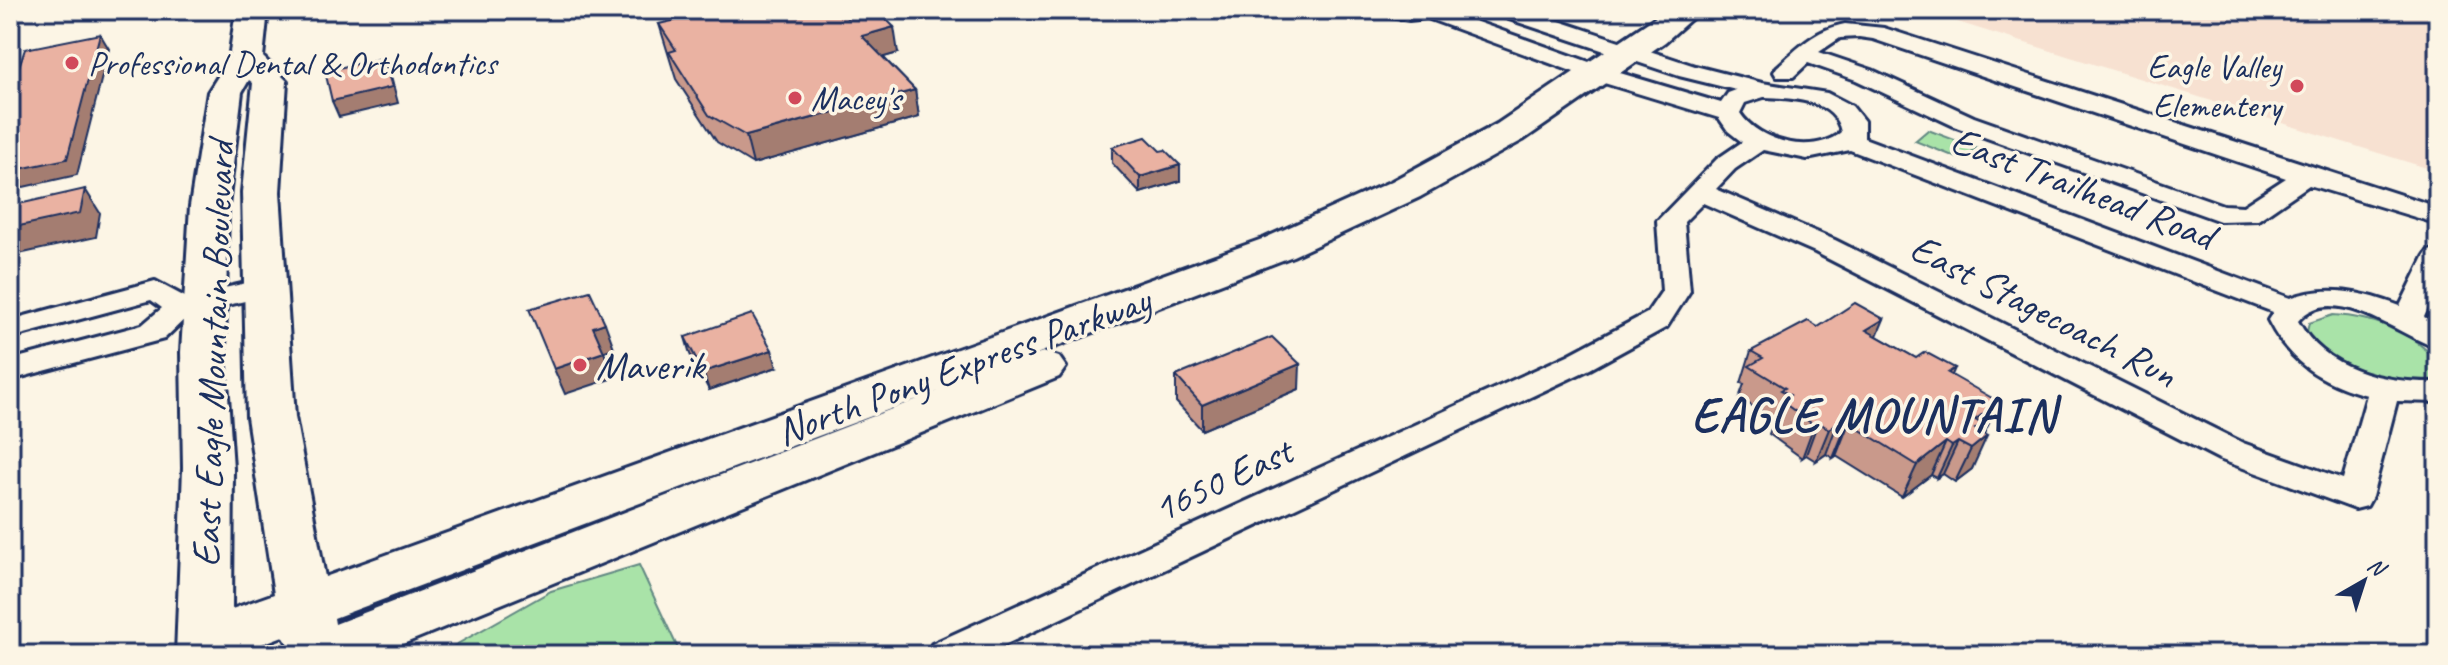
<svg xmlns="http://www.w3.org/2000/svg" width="2448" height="665" viewBox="0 0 2448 665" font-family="Caveat,sans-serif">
  <rect width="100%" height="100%" fill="#fcf5e5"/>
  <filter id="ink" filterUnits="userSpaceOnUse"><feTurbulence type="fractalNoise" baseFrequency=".0125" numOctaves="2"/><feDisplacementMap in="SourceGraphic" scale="16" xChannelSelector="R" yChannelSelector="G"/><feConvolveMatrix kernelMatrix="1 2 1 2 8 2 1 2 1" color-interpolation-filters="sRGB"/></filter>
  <g filter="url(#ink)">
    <path fill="#f7e1d1" d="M 1919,10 L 2438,10 L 2438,112 L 2430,169 Z"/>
    <path fill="#a9e3a8" stroke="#628983" stroke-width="2" d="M 1928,130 L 1976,148 L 1963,160 L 1915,141 Z
      M 2333,315 C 2372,317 2411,330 2437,361 C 2445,405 2362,375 2343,367 C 2329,361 2313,346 2307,332 L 2309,323 Z
      M 639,565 L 681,655 L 438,655 L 551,591 Z"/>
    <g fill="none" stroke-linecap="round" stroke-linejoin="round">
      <defs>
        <path id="street" d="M 1374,10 L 1455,10 L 1452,13 L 1620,73 L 1721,103 L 1728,93 L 1736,90 L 1679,76 L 1497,15 L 1494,10 L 1526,10 L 1695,66 L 1762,83 L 1827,93 L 1852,106 L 1864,121 L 1864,138 L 2290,298 C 2326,284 2364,292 2400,306 L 2424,257 L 2428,251 L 2438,249 L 2438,287 L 2424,317 L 2438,324 L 2438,348 C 2402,338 2333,279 2298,321 C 2325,371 2386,383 2438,382 L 2438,402 L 2397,401 L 2372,497 L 2367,506 L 2355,509 L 2219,459 L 1815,252 L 1703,203 L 1684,222 L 1690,291 L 1667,327 L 1590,369 L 983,655 L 927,655 L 932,644 L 1568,355 L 1647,313 L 1662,291 L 1657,221 L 1717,159 L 1742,142 L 1728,131 L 1719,118 L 1604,83 L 1427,18 L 1409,20 L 1377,15 ZM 1764,97 C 1791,98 1835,99 1841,132 C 1814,156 1759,142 1740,113 L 1745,103 ZM 1763,150 L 1807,159 L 1850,150 L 2273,312 L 2268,320 C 2289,362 2321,383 2367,395 L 2343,479 L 2243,443 L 1835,240 L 1716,189 L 1735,169 Z
          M 1845,24 L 1884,28 L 2438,207 L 2438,224 L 2309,185 L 2258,220 L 2220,221 L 1956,127 L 1856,80 L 1808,63 L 1793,77 L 1777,77 L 1774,72 L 1777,67 C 1799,47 1815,30 1845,24 ZM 1859,37 L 1873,39 L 2286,178 L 2243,206 L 2223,205 L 1974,117 L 1872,70 L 1819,52 L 1840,38 Z
          M 264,279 L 274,282 L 278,288 L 274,294 L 190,314 L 164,339 L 10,380 L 10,360 L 142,325 L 162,308 L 151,300 L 10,338 L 10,320 L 155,281 L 185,297 Z"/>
        <path id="primary" d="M 236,10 L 268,10 L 263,57 L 287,81 L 280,192 L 295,417 L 325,577 L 1265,238 L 1392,181 L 1497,124 L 1666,10 L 1701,10 L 1665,42 L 1523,140 L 1420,197 L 1293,256 L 1031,356 L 1043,352 L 1059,357 L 1066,367 L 1059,377 L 376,655 L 288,655 L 291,649 L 283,636 L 232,655 L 176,655 L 183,468 L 181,352 L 190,206 L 208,92 L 229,59 ZM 249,80 L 253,83 L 242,192 L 247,417 L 274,594 L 232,609 L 233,468 L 225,352 L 228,206 L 242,92 ZM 941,390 L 335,624 L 334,618 Z"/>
      </defs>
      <use href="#street" stroke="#1b2f5e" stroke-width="6"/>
      <use href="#primary" stroke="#1b2f5e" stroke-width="6"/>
      <use href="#street" fill="#fcf5e5" fill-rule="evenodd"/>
      <use href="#primary" fill="#fcf5e5" fill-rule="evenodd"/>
    </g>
    <path fill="#c9998b" stroke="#1b2f5e" stroke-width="2" d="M 847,18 L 898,53 L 883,57 L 915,90 L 919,117 L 753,164 L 717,142 L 676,79 L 659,24 Z
      M 1112,147 L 1160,151 L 1180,165 L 1180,181 L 1140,193 L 1112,163 Z
      M 1818,327 L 1877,336 L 1916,358 L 1955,368 L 1952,375 L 1984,434 L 1972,469 L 1955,482 L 1943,474 L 1937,478 L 1931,475 L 1902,497 L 1836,456 L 1833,458 L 1826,454 L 1816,461 L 1806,455 L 1802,458 L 1769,434 L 1773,424 L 1770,422 L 1772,418 L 1739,398 L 1744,384 L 1741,383 L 1751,351 Z
      M 685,337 L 777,367 L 709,390 L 690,354 Z
      M 1176,376 L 1299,389 L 1202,430 L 1176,402 Z"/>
    <path fill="#a47d71" stroke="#1b2f5e" stroke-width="2" d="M 894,27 L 898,53 L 867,62 L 862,36 Z
      M 100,34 L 109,49 L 77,175 L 10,190 L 10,171 Z
      M 383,58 L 390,73 L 398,103 L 339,117 L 332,101 Z
      M 915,90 L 919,117 L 753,164 L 746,136 Z
      M 1180,165 L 1180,181 L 1140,193 L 1140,177 Z
      M 85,189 L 100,213 L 96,237 L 10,256 L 10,228 Z
      M 1884,319 L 1871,350 L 1866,330 Z
      M 605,323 L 614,348 L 602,352 L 593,327 Z
      M 772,350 L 777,367 L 709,390 L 703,372 Z
      M 604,352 L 613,378 L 565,394 L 554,369 Z
      M 1300,364 L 1299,389 L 1202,430 L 1202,405 Z
      M 1999,402 L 1984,434 L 1964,445 L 1975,420 Z
      M 1818,422 L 1806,455 L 1802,458 L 1814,425 Z
      M 1838,422 L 1826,454 L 1816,461 L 1829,429 Z
      M 1849,423 L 1836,456 L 1833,458 L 1846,426 Z
      M 1987,436 L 1972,469 L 1955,482 L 1971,449 Z
      M 1946,442 L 1931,475 L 1902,497 L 1917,465 Z
      M 1958,442 L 1943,474 L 1937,478 L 1952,446 Z"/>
    <path fill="#eab2a2" stroke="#1b2f5e" stroke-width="2" d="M 720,10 L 839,10 L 847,18 L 877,10 L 894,27 L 862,36 L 915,90 L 746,136 L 709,115 L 669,52 L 676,50 L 659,24 Z
      M 100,34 L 67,159 L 10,171 L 10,93 L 25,49 Z
      M 383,58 L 392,87 L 332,101 L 325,71 Z
      M 1146,137 L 1160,151 L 1165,150 L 1180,165 L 1140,177 L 1112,147 Z
      M 85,189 L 80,213 L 10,228 L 10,206 Z
      M 590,291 L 605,323 L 593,327 L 604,352 L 554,369 L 529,309 Z
      M 1855,303 L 1884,319 L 1866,330 L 1916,358 L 1925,352 L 1955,368 L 1948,373 L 1999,402 L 1975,420 L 1982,424 L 1975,429 L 1987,436 L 1971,449 L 1958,442 L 1952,446 L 1946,442 L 1917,465 L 1849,423 L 1846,426 L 1838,422 L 1829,429 L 1818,422 L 1814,425 L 1781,401 L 1790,395 L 1781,390 L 1785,388 L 1749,366 L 1763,358 L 1751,351 L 1808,321 L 1818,327 Z
      M 752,314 L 772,350 L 703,372 L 685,337 Z
      M 1272,337 L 1300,364 L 1202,405 L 1176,376 Z"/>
  </g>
  <g fill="#d1495b" stroke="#fcf5e5" stroke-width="3">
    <circle cx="72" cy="63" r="8"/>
    <circle cx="2297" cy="86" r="8"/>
    <circle cx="795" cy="98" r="8"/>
    <circle cx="580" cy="365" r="8"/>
  </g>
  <g text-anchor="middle" stroke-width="7" stroke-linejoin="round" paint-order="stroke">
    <g font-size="34" fill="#1b2f5e" stroke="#fcf5e5" text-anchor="start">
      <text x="88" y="75">Professional Dental &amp; Orthodontics</text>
      <text x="2281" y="78" text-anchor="end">Eagle Valley<tspan x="2281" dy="39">Elementery</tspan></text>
      <text x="811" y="110">Macey's</text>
    </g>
    <g font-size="40" fill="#1b2f5e" stroke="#fcf5e5">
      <text transform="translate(2083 187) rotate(21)" y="14">East Trailhead Road</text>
      <text transform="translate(2044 310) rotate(27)" y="14">East Stagecoach Run</text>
      <text transform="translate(212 354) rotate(-88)" y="14">East Eagle Mountain Boulevard</text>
      <text transform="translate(963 365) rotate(-20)" y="14">North Pony Express Parkway</text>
      <text transform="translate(1222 479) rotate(-25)" y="14">1650 East</text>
    </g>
    <g font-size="40" fill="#1b2f5e" stroke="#fcf5e5" text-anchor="start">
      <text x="596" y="379">Maverik</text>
    </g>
    <g font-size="48" font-weight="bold" letter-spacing="2" fill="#1b2f5e" stroke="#fcf5e5">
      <text x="1874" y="431">EAGLE MOUNTAIN</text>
    </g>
  </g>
  <rect width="2448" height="665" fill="none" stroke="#fcf5e5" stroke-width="40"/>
  <rect x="20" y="20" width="2408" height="625" fill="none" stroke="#1b2f5e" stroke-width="3" filter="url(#ink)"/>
  <g transform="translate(2364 581) rotate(39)" stroke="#fcf5e5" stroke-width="6" paint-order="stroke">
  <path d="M0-6L14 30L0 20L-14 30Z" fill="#1b2f5e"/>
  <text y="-12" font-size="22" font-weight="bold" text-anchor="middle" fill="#1b2f5e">N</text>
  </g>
</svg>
